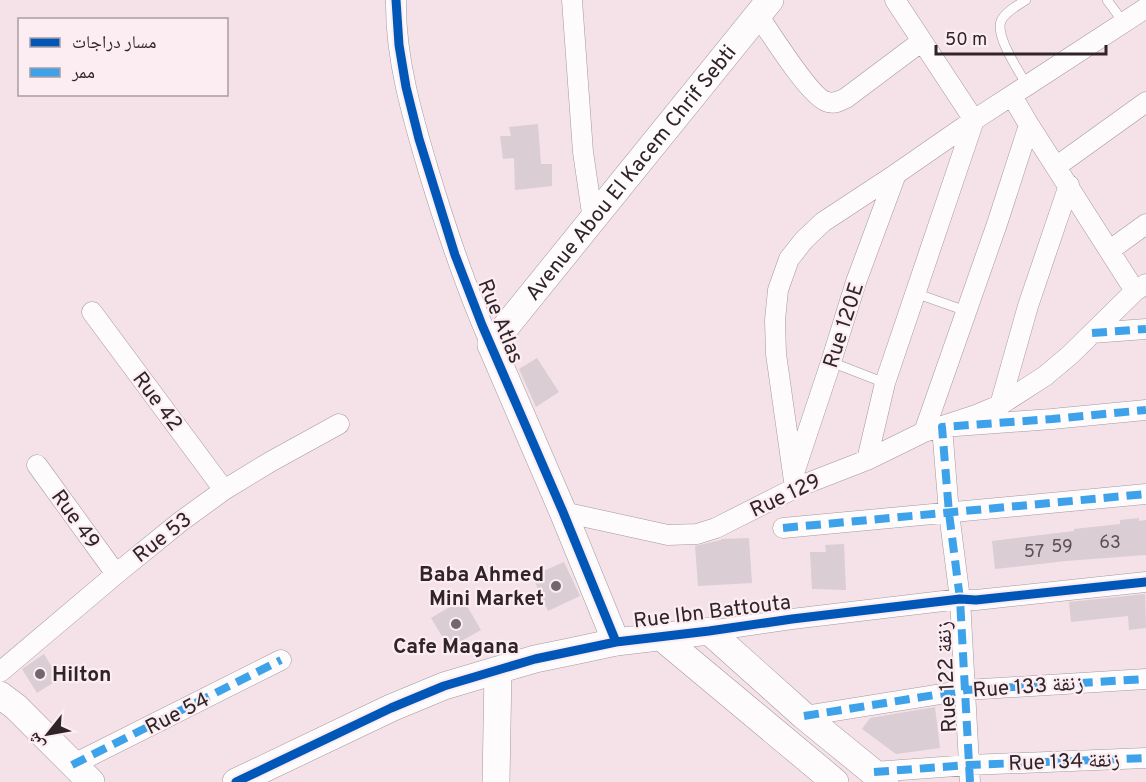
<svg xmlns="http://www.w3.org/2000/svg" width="1146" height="782" viewBox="0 0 1146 782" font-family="Overpass,'Noto Naskh Arabic',sans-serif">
  <rect width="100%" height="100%" fill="#f4e2e8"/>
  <path fill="#dacdd4" d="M 538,124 L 541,164 L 552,164 L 552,186 L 515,190 L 514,158 L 503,159 L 500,136 L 511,136 L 509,127 Z
    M 537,358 L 559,392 L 536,407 L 519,369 Z
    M 1139,518 L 1139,521 L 1146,520 L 1146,555 L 1066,561 L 995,569 L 992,541 L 1074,531 L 1074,529 L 1120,524 L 1120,520 Z
    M 749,538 L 752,583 L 698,586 L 695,546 L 721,540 L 721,539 Z
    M 844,544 L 846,590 L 812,589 L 810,552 L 826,552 L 825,545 Z
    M 564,562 L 580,596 L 548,611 L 532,576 Z
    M 1145,594 L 1146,628 L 1129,630 L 1128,616 L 1071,622 L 1069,602 Z
    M 463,599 L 481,630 L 449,648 L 431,618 Z
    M 44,654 L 59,679 L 37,693 L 22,669 Z
    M 935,707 L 940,748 L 896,754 L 862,729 L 870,718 Z"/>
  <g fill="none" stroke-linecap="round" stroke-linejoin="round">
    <defs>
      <path id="lane" d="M 1026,0 C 1018,5 1005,12 1001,21 C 995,37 1020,72 1027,86
        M 1107,0 L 1124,23
        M 915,293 L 966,311
        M 831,362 L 885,383"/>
      <path id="street" d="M 396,0 C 395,57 412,115 428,169 C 446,229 466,288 491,345
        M 572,0 L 583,152 L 593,220
        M 758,15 C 769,31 812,100 828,102 C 835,104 840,101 846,98 L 922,41
        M 1012,96 L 1029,125 L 1135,291
        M 1057,166 L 1146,102
        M 1110,250 L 1146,224
        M 92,312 L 224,490
        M 1092,333 L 1146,329
        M 1000,405 L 1028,306 L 1069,185
        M 924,432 L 997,224 L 1029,125
        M 867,460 L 885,383 L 974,120 L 895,0
        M 37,465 L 116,574
        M 795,470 L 831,362 L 856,282 L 896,174
        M 795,488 L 776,354 L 775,320 L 778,290 L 789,259 L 804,240 L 823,222 L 896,174 L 974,120 L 1146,8
        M 563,512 L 668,535 L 697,534 L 716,528 L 795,488 L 867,460 L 924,432 L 976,415 L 1000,405 L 1045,376 L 1070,355 L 1135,291 L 1146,284
        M 783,528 L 1146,494
        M 709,631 L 792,619 L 960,599 L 976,600 L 1146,582
        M 0,672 L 116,574 L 180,522 L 224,490 L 270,462 L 339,424
        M 804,716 L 966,690 L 1146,679
        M 72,765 L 281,660
        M 874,772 L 969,765 L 1146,758
        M 970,782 L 960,599 L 949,513 L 942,427 L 1052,419 L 1146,410"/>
      <g id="secondary">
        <path d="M 660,636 L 835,782"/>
        <path id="s1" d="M 616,642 L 563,512 L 491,345 L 770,0"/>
        <path d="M 0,695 L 16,707 L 91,782"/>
        <path d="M 236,782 L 391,708 L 444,686 L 535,659 L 574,651 L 616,642 L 709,631 L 804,716 L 885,782"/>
        <path d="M 496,782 L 498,671"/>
      </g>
    </defs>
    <use href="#lane" stroke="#a5989d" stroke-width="10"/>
    <use href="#street" stroke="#a5989d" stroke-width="21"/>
    <use href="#secondary" stroke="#a5989d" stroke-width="28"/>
    <use href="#lane" stroke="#fdfbfc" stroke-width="9"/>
    <use href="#street" stroke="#fdfbfc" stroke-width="20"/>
    <use href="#secondary" stroke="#fdfbfc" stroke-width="27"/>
    <path stroke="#3ea2eb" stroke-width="8" stroke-dasharray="15 8" stroke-linecap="butt" d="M 1092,333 L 1146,329
      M 783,528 L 1146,494
      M 804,716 L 966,690 L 1146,679
      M 72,765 L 281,660
      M 874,772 L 969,765 L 1146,758
      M 970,782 L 960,599 L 949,513 L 942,427 L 1052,419 L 1146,410"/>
    <defs>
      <path id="cycleway" d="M 396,0 L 399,45 L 406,87 L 419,139 L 455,255 L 482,325 L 563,512 L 616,642
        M 236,782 L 391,708 L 444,686 L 535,659 L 616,642 L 709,631 L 792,619 L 960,599 L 976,600 L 1146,582"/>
    </defs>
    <use href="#cycleway" stroke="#fbedf2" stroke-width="13"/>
    <use href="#cycleway" stroke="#0057b8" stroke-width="9"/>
  </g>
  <g fill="#75666c" stroke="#fbedf2" stroke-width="2">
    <circle cx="556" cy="586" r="6"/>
    <circle cx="456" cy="624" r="6"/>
    <circle cx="40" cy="674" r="6"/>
  </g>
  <g text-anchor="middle" stroke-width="4.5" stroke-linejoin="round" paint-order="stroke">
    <g font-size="18" fill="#5d5056">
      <text x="1110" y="548">63</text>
      <text x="1062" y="552">59</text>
      <text x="1034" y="557">57</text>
    </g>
    <g font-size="21" fill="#312429" stroke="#fbedf2">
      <text dy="7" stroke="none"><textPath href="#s1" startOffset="544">Avenue Abou El Kacem Chrif Sebti</textPath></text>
      <text transform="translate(501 321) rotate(68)" y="7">Rue Atlas</text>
      <text transform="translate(843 325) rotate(-72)" y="7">Rue 120E</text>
      <text transform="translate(158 401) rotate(53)" y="7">Rue 42</text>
      <text transform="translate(785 495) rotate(-25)" y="7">Rue 129</text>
      <text transform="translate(76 519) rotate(54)" y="7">Rue 49</text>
      <text transform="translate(162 537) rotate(-38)" y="7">Rue 53</text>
      <text transform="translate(712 611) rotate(-7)" y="7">Rue Ibn Battouta</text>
      <text transform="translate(946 677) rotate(-93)" y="7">Rue 122 زنقة</text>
      <text transform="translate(1028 686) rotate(-4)" y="7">Rue 133 زنقة</text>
      <text transform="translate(177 713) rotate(-27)" y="7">Rue 54</text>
      <text transform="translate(1064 761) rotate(-2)" y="7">Rue 134 زنقة</text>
    </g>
    <g font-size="21" font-weight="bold" fill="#312429" stroke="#fbedf2" text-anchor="end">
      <text x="544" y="581">Baba Ahmed<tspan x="544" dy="24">Mini Market</tspan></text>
      <text x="456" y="653" text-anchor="middle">Cafe Magana</text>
      <text x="52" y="681" text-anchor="start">Hilton</text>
    </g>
  </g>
  <rect x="18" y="18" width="210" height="78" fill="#fbedf2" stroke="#aa9da2" stroke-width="1.5"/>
  <rect x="30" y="38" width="30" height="9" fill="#0057b8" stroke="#aa9da2" stroke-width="1.5"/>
  <text x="72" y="48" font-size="18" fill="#312429">مسار دراجات</text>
  <rect x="30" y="68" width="30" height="9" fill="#3ea2eb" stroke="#aa9da2" stroke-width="1.5"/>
  <text x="72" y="78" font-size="18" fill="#312429">ممر</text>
  <g transform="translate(48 734) rotate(239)" stroke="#fbedf2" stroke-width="4.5" paint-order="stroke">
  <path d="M0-4.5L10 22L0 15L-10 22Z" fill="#312429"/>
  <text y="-9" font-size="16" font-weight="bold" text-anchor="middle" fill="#312429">ش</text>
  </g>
  <path d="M936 45v9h170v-9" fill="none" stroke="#312429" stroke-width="3"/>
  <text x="945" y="45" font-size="18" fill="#312429" stroke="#fbedf2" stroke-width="4.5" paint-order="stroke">50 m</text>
</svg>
